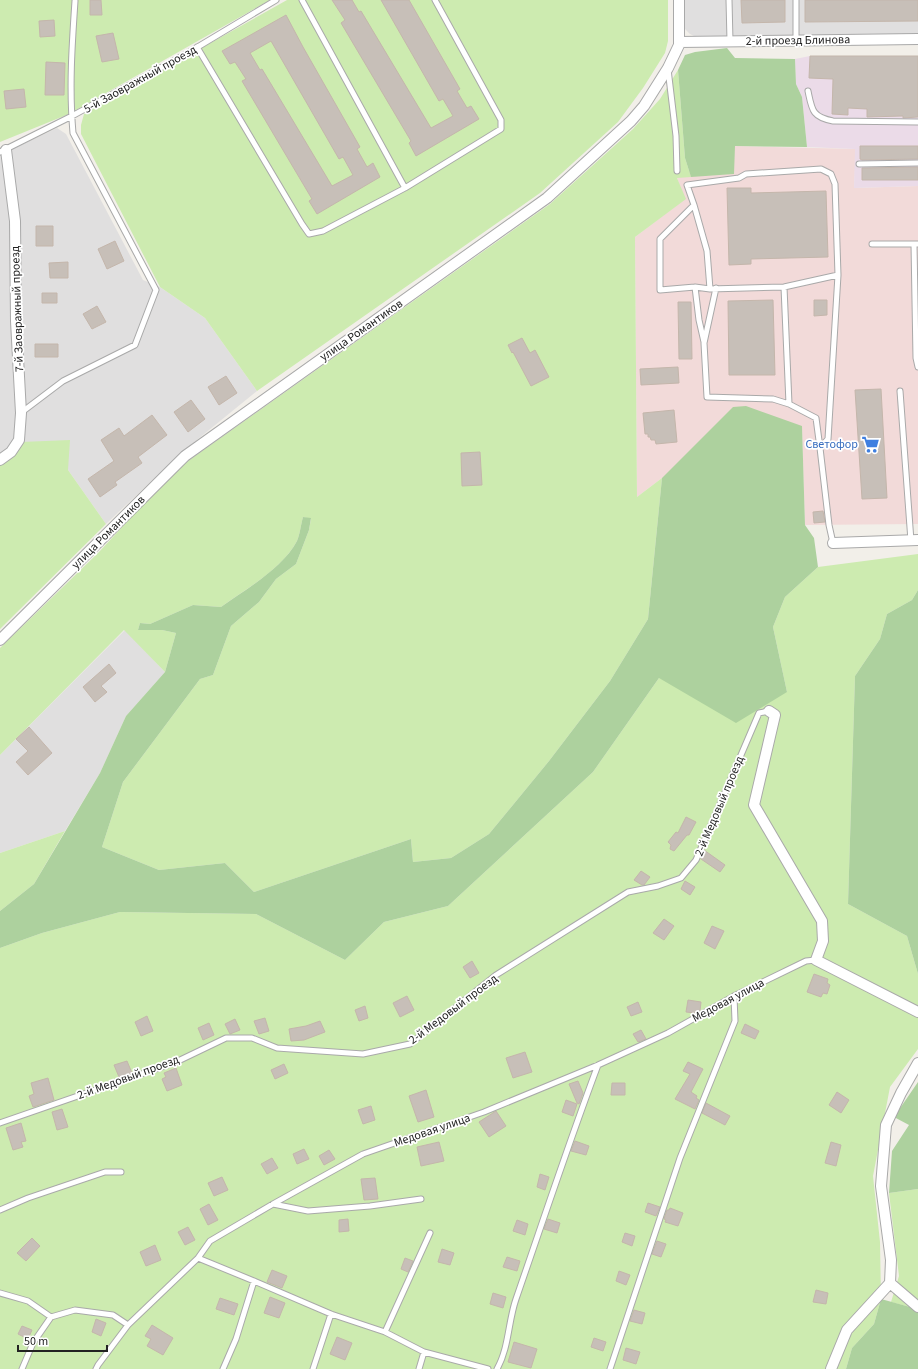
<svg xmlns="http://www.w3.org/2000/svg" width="918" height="1369" viewBox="0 0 918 1369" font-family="'Source Sans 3',sans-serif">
  <rect width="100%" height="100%" fill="#f2efe9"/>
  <path fill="#e0dfdf" d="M 685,0 L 918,0 L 918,35 L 696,37 L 690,34 L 685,29 Z
    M 57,128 L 66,134 L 143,280 L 160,287 L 205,318 L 257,391 L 182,452 L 106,524 L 68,470 L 0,455 L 0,155 Z
    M 125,630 L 165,672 L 126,716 L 100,773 L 65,831 L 0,853 L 0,755 Z"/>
  <path fill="#f2dad9" d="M 735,146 L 856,149 L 854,188 L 918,186 L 918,524 L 805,525 L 802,427 L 662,478 L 637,497 L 635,237 L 685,199 L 677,178 Z"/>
  <path fill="#ebdbe8" d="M 810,56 L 918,56 L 918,186 L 854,188 L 855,149 L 807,147 L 802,97 L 796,84 L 795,59 Z"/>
  <path fill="#cdebb0" d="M 0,0 L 270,0 L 69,114 L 0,142 Z
    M 287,0 L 668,0 L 668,41 L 665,53 L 643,88 L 618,122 L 540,193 L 257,391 L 205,318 L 160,287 L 81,134 L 81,125 L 84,114 Z
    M 678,70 L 685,158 L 691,177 L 677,178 L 686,199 L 635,237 L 637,497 L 662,478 L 648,619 L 610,681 L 549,761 L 489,834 L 451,858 L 413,862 L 411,839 L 254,892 L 225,863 L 159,870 L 102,847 L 123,782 L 200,679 L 213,675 L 231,626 L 259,602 L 276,579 L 296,564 L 309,530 L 311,519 L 303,517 C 301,524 300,534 297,541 C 281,570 247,588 221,607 L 193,605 L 150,624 L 140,623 L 138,630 L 162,630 L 176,633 L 165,672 L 124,630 L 0,755 L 0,648 L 99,552 L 162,484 L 188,461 L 550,204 L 633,129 L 660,99 Z
    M 70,440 L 68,470 L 106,524 L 0,629 L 0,455 L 21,442 Z
    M 918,554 L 918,590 L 912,600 L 887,614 L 880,639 L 855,676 L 848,904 L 907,936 L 918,974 L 918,1049 L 890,1087 L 873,1176 L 880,1242 L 881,1299 L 874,1324 L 852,1348 L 846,1369 L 0,1369 L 0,948 L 42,933 L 120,912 L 256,914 L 345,960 L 384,922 L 448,906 L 593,772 L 659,678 L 787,692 L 773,627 L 785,597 L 818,567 Z
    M 65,831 L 34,884 L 0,911 L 0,853 Z
    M 918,1189 L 918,1308 L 910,1307 L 891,1302 L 899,1276 L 889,1193 Z"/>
  <path fill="#add19e" d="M 727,48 L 735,58 L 795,59 L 796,84 L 802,97 L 807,147 L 735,146 L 734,174 L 691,177 L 685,158 L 678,70 L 685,55 L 695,52 Z
    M 746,406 L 802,426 L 805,525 L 814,538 L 818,567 L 785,597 L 773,627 L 787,692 L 736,723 L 659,678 L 593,772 L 448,906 L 384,922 L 345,960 L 256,914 L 120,912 L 42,933 L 0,948 L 0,911 L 34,884 L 100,773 L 126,716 L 165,672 L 176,633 L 162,630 L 138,630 L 140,623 L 150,624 L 193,605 L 221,607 C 246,589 282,569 297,541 C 300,534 301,524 303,517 L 311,518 L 309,530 L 296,564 L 276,579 L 259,602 L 231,626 L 213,675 L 200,679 L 123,782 L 102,847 L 159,870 L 225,863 L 254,892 L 411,839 L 413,862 L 451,858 L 489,834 L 549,761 L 610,681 L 648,619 L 662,478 L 733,407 Z
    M 918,590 L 918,974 L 907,936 L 848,904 L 855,676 L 880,639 L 887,614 L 912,600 Z
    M 918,1082 L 918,1189 L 889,1193 L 892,1151 L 909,1125 L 894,1117 Z
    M 881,1299 L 910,1307 L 918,1308 L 918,1369 L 846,1369 L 852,1348 L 874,1324 Z"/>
  <path fill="#c7bfb8" stroke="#c4b6ab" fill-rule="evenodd" d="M 90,0 L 101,0 L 102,15 L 90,15 Z
    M 332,0 L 352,0 L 359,12 L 361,11 L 431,128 L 453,116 L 443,99 L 439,101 L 381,0 L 409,0 L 460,89 L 457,91 L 467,108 L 471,106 L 479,119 L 416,156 L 409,143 L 411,141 L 341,23 L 345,20 Z
    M 741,0 L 785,0 L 785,22 L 742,23 Z
    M 805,0 L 918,0 L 918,21 L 805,22 Z
    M 286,15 L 303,47 L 360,147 L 357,149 L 367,167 L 373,163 L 380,177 L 317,214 L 309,201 L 312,199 L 242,81 L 246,79 L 235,62 L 230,64 L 222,51 ZM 271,41 L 339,159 L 343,157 L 353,175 L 332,186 L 274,89 L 262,69 L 260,70 L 250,53 Z
    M 54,20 L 55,36 L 40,37 L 39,21 Z
    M 113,33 L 119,59 L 102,62 L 96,36 Z
    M 810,56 L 918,56 L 918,117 L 903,118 L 903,116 L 867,117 L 867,109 L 848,108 L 848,115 L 832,114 L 833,79 L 809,78 Z
    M 46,62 L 65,63 L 64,95 L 45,95 Z
    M 24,89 L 26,107 L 6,109 L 4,91 Z
    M 860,146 L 918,146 L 918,159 L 862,160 L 860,159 Z
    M 918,167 L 918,180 L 862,180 L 862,168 Z
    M 727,188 L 751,188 L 751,193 L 826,191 L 828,257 L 751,259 L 751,264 L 729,265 Z
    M 36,226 L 53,226 L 53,246 L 36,246 Z
    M 115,241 L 124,261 L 107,269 L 98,249 Z
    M 68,262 L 68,278 L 50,278 L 49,263 Z
    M 42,293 L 57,293 L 57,303 L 42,303 Z
    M 773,300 L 775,375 L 729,375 L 728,301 Z
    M 814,300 L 827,300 L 827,315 L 814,316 Z
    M 678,302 L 691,302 L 692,359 L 679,359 Z
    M 97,306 L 106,322 L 92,329 L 83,314 Z
    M 522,338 L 530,353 L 535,350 L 549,377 L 531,386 L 513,352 L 512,353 L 508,345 Z
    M 35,344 L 58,344 L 58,357 L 35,357 Z
    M 678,367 L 679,383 L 641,385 L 640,369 Z
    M 226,376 L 237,393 L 219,405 L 208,387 Z
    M 881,389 L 887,498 L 862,499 L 855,390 Z
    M 191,400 L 205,419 L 188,432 L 174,412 Z
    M 674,410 L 677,442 L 656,444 L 655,440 L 651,440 L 650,437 L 648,437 L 648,434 L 645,434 L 643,413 Z
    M 152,415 L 167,435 L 138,457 L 142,463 L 115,482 L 117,485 L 100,497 L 88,479 L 114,461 L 101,440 L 119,428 L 124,436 Z
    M 480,452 L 482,485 L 462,486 L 461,453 Z
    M 823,511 L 825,522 L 814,523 L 813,512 Z
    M 109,664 L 116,673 L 101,686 L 107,692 L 95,702 L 83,687 Z
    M 29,727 L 52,753 L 28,775 L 16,762 L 28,751 L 16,739 Z
    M 686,817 L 696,822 L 689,835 L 687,835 L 674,851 L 670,849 L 671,845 L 668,842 L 676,832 L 678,833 Z
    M 704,850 L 725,865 L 720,872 L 701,859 Z
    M 641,871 L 650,877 L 644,885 L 642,885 L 634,880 Z
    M 685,881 L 695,887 L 690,895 L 681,889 Z
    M 664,919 L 674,926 L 664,940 L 653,933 Z
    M 712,926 L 724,931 L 715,949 L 704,943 Z
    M 472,961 L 479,973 L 470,978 L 463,967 Z
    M 814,974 L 828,979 L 827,983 L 830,985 L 827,994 L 823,993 L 821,997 L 807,992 Z
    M 407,996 L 414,1010 L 400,1017 L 393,1003 Z
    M 688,1000 L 701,1002 L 700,1011 L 695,1013 L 686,1012 Z
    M 638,1002 L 642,1012 L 631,1016 L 627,1007 Z
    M 365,1006 L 368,1018 L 359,1021 L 355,1010 Z
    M 147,1016 L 153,1031 L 141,1036 L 135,1022 Z
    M 265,1018 L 269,1031 L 259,1034 L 254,1021 Z
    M 235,1019 L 240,1030 L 230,1034 L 225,1024 Z
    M 320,1021 L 325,1032 L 304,1040 L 291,1041 L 289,1029 L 306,1026 Z
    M 209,1023 L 214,1035 L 203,1040 L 198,1028 Z
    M 745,1024 L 759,1031 L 755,1039 L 741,1033 Z
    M 641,1030 L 646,1039 L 638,1042 L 633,1034 Z
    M 525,1052 L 532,1072 L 513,1078 L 506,1058 Z
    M 127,1061 L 132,1073 L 119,1077 L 114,1065 Z
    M 688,1062 L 703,1069 L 691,1092 L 697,1096 L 696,1098 L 699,1100 L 695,1109 L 675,1099 L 690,1074 L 683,1071 Z
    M 284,1064 L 288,1073 L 275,1079 L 271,1070 Z
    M 176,1068 L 182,1085 L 167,1091 L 162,1079 L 166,1077 L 164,1073 Z
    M 48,1078 L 54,1100 L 33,1107 L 29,1096 L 34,1094 L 31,1083 Z
    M 578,1081 L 583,1093 L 579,1104 L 577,1103 L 569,1084 Z
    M 612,1083 L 625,1083 L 625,1095 L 611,1095 Z
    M 426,1090 L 434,1117 L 418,1122 L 409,1096 Z
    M 837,1092 L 849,1100 L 841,1113 L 829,1105 Z
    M 566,1100 L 577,1104 L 573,1116 L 562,1112 Z
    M 706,1103 L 730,1116 L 725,1125 L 702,1113 Z
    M 371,1106 L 375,1120 L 363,1124 L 358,1110 Z
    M 62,1109 L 68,1127 L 57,1130 L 52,1112 Z
    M 496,1111 L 506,1126 L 489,1137 L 479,1122 Z
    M 21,1123 L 26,1141 L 21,1142 L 23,1147 L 13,1150 L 6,1128 Z
    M 575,1141 L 589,1146 L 586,1155 L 571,1151 Z
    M 439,1142 L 444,1161 L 421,1166 L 417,1147 Z
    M 831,1142 L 841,1145 L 836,1166 L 825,1163 Z
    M 304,1149 L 309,1159 L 297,1164 L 293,1154 Z
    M 329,1150 L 335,1159 L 324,1165 L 319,1156 Z
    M 272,1158 L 278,1168 L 267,1174 L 261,1164 Z
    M 540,1174 L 549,1177 L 545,1190 L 537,1187 Z
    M 222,1177 L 228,1190 L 214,1196 L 208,1183 Z
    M 375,1178 L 378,1199 L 364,1200 L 361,1179 Z
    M 648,1203 L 660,1207 L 656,1216 L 645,1212 Z
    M 209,1204 L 218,1220 L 208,1225 L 200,1209 Z
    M 670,1208 L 683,1213 L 678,1226 L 665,1222 L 666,1220 L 664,1219 L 667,1210 L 669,1210 Z
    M 348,1219 L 349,1231 L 339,1232 L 339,1220 Z
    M 548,1219 L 560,1223 L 557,1233 L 544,1229 Z
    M 517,1220 L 528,1224 L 525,1235 L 513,1231 Z
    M 188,1227 L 195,1240 L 185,1245 L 178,1232 Z
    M 625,1233 L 635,1236 L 632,1246 L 622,1242 Z
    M 32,1238 L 40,1246 L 26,1261 L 17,1253 Z
    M 657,1241 L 666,1244 L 661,1257 L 652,1254 Z
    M 155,1245 L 161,1260 L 146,1266 L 140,1252 Z
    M 442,1249 L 454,1253 L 450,1265 L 438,1262 Z
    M 507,1257 L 520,1261 L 517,1271 L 503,1267 Z
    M 405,1258 L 413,1261 L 408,1272 L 401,1269 Z
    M 272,1270 L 287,1276 L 282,1288 L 267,1282 Z
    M 619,1271 L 630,1275 L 626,1285 L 616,1281 Z
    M 816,1290 L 828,1293 L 826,1304 L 813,1302 Z
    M 493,1293 L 506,1297 L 503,1308 L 490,1304 Z
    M 270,1297 L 285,1303 L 279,1318 L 264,1313 Z
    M 220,1298 L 238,1304 L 234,1315 L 216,1309 Z
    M 634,1310 L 645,1313 L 642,1324 L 630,1321 Z
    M 96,1319 L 106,1323 L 101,1336 L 92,1332 Z
    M 152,1325 L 173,1338 L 163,1355 L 147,1346 L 151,1339 L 145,1336 Z
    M 22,1326 L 32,1330 L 28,1339 L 18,1334 Z
    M 337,1337 L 352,1343 L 345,1360 L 330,1354 Z
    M 594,1338 L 606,1342 L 603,1351 L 591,1347 Z
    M 514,1342 L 537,1349 L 531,1368 L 508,1362 Z
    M 626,1348 L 640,1352 L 636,1364 L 623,1360 Z"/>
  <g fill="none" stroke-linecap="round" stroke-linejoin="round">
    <defs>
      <path id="service" d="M 302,0 L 405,188 L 501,129 L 501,120 L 435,0
        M 729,0 L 730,41
        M 796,0 L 796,40
        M 197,47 L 302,224 L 309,234 L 323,231 L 405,188
        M 668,69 L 676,136 L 677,171
        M 808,91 C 812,110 812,117 833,121 L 918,122
        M 0,152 L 72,116 L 186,54 L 276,0
        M 859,164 L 918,163
        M 694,205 L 707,251 L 710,289
        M 872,244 L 918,244
        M 914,244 L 916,358 L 918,367
        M 695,287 L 699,320 L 704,342
        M 784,287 L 789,404 L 816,418 L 820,448
        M 716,288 L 704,343 L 707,397 L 773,399 L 789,404
        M 900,391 L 911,541
        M 22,412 L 63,381 L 135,345 L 156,290 L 73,133 C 69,88 72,45 75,1
        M 833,543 L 829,525 L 820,448 L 828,439 L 838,275 L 784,287 L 710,289 L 695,287 L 660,290 L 660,239 L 694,205 L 687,185 L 739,178 L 746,174 L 821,169 L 831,174 L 835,184 L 838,275
        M 0,1123 L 176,1062 L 226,1038 L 252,1038 L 277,1048 L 363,1054 L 410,1044 L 496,975 L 628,892 L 658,886 L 681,878 L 696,860 L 759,713 L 769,711
        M 273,1204 L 308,1211 L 370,1206 L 421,1199
        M 0,1210 L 28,1198 L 105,1172 L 121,1172
        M 198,1258 L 254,1281 L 331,1314 L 385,1332 L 424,1352 L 488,1369
        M 0,1293 L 28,1301 L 51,1317
        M 385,1332 L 430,1233
        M 22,1369 L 33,1343 L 51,1317 L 75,1310 L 113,1315 L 128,1325
        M 96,1369 L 98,1365 L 128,1325 L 198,1258 L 210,1241 L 273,1204 L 363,1154 L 484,1112 L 598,1065 L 668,1033 L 734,996 L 806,961 L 816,960
        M 223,1369 L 236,1339 L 254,1281
        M 313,1369 L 331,1314
        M 419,1369 L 424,1352
        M 497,1369 C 509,1348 508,1322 516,1299 C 543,1221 569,1142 598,1065
        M 610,1369 L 680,1158 L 735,1021 L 734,996"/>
      <path id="minor" d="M 679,42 L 918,39
        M 0,460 L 11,452 L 19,440 L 21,413 L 16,321 L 15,221 L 6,150
        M 833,543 L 918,540
        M 0,640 L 185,456 L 547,198 L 631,121 L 644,106 L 668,68 L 679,45 L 679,0
        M 769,711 L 775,715 L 754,805 L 822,921 L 823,941 L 816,960 L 918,1012
        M 890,1283 L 918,1307
        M 831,1369 L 847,1330 L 890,1283 L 891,1260 L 881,1186 L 886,1125 L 901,1093 L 918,1063"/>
    </defs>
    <use href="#service" stroke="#a9a9a9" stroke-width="7"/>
    <use href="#minor" stroke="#a9a9a9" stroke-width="12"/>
    <use href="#service" stroke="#fff" stroke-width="5"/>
    <use href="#minor" stroke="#fff" stroke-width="10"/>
  </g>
  <defs>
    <symbol id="supermarket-bare" viewBox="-9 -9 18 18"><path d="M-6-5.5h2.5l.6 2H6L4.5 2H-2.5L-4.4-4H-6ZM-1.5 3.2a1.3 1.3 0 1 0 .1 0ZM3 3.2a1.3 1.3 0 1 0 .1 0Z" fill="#3f7fe0" stroke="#fff" stroke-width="2.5" paint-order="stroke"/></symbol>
  </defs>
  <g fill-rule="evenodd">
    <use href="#supermarket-bare" x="858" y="432" width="25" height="25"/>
  </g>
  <g text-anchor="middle" stroke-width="3.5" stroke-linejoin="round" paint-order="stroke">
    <g font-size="12" fill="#222" stroke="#fff">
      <text transform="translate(798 40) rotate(-1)" y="4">2-й проезд Блинова</text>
      <text transform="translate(140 79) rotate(-29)" y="4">5-й Заовражный проезд</text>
      <text transform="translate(17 309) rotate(-92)" y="4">7-й Заовражный проезд</text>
      <text transform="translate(361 330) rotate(-35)" y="4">улица Романтиков</text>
      <text transform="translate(108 532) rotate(-45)" y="4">улица Романтиков</text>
      <text transform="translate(719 806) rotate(-67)" y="4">2-й Медовый проезд</text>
      <text transform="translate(728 1000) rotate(-28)" y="4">Медовая улица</text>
      <text transform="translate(453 1009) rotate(-37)" y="4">2-й Медовый проезд</text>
      <text transform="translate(128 1077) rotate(-20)" y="4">2-й Медовый проезд</text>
      <text transform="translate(432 1130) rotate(-19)" y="4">Медовая улица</text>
    </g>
    <g font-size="12" fill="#366cbe" stroke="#fff" text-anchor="end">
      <text x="858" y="448">Светофор</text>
    </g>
  </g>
  <path d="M18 1345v6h89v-6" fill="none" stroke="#222222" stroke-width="2"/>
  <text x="24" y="1345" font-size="12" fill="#222222" stroke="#ffffff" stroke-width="3" paint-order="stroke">50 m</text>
</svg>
